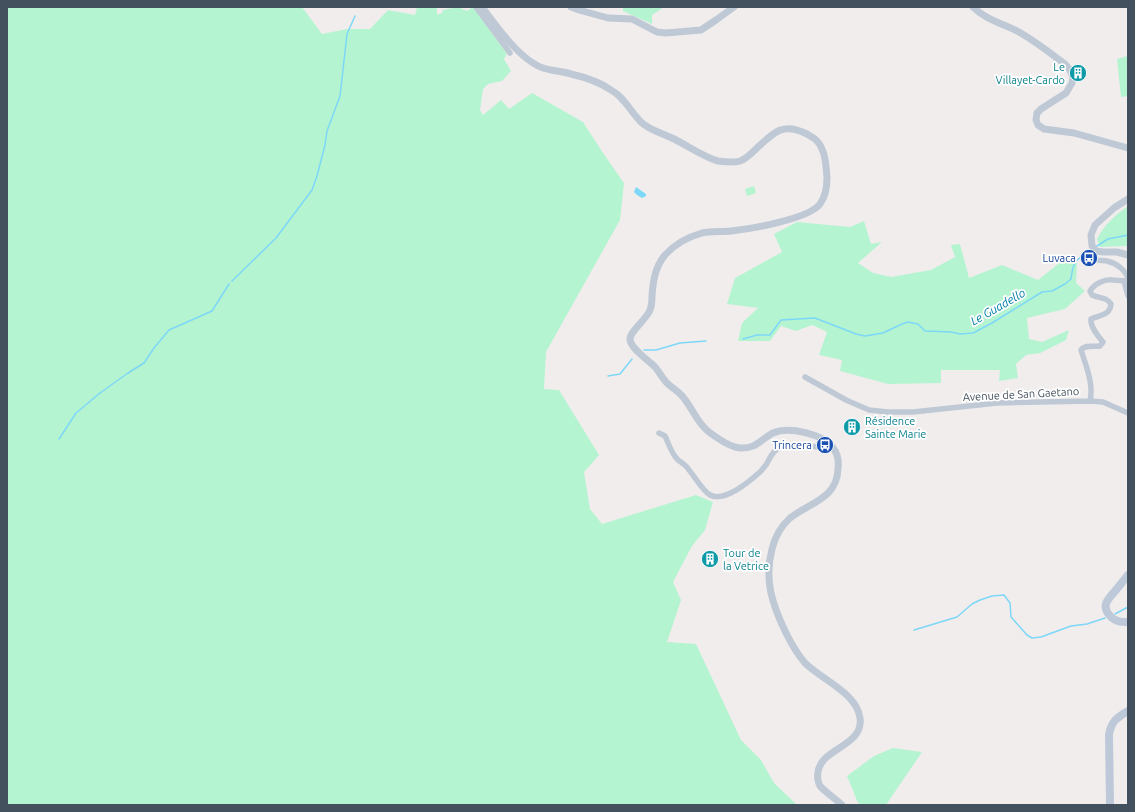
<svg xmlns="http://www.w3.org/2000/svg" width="1135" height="812" viewBox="0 0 1135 812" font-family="Ubuntu,sans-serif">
  <rect width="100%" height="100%" fill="#f1eded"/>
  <path fill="#b5f4d1" d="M 7,7 L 302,7 L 322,34 L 347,29 L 370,29 L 388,10 L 415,15 L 417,7 L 437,8 L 437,14 L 441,14 L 443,10 L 458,7 L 467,11 L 473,7 L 507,54 L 504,59 L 511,71 L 502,81 L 488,84 L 483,89 L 480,110 L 483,115 L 501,100 L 509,109 L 532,93 L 583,122 L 603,153 L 624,183 L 620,220 L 546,352 L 544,389 L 559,390 L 599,455 L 584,472 L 590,509 L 602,524 L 696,495 L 713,502 L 705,530 L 692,546 L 673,582 L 681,600 L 667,642 L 696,644 L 741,740 L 761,760 L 774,783 L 797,805 L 7,805 Z
    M 623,7 L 664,7 L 652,15 L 652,24 L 623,11 Z
    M 1128,56 L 1128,96 L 1121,97 L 1117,59 Z
    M 754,186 L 756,193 L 747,196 L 745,189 Z
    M 1128,206 L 1128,246 L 1100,247 L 1097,239 C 1104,225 1115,215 1128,206 Z
    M 864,221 L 871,244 L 882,242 L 858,263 L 873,273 L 891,277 L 931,270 L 955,257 L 951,245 L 960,244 L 969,278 L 1002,265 L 1038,280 L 1067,257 L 1077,263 L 1076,283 L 1085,291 L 1065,309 L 1027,318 L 1029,339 L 1042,342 L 1069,330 L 1066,340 L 1040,353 L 1026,355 L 1016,364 L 1018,378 L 999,381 L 1000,370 L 941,370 L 941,383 L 888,384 L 840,371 L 842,360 L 819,355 L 827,332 L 812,325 L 796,331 L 781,326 L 770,341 L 738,341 L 742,323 L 758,308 L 727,304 L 735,278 L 782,252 L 774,234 L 797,222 L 850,227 Z
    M 893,748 L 922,752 L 886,805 L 863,805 L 858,803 L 847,776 L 874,756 Z"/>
  <path fill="#7dd7f7" d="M 636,187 L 646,194 L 646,196 L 642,198 L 637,195 L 634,192 Z"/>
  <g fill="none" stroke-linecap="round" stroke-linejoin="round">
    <path stroke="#7dd7f7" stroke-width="1.5" d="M 1097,246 L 1108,239 L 1128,235
      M 232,281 L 276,238 L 312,190 L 317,176 L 325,145 L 327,131 L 340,96 L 347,34 L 355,16
      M 743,339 L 757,335 L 770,335 L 781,320 L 815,318 L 856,334 L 865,336 L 883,333 L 902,324 L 908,322 L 918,324 L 925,331 L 951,332 L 960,334 L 973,333 L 992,323 L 1042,292 L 1052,291 L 1065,284 L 1071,279 C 1073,262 1075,260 1089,252
      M 644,350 L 656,350 L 680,343 L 706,341
      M 608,376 L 620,374 L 632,359
      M 59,439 L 76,413 L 100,393 L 128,373 L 144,363 L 154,348 L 169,330 L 212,311 L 229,284
      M 1115,614 L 1128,607
      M 914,630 L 957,617 L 972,604 L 980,600 L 992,596 L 1004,595 L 1010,603 L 1011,617 L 1027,635 L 1032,638 L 1041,637 L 1071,626 L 1087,624 L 1105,618"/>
    <path stroke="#bfc9d5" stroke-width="5.5" d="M 476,7 L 510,53
      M 1124,281 L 1128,296
      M 805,377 L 846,400 L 869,410 L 888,412 L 913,412 L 997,403 L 1090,401 L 1103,402 L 1128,413
      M 1090,401 C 1094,384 1086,366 1081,350 C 1085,344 1094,347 1100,346 L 1103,342 C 1098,336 1090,327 1091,319 C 1099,315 1110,316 1111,304 C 1105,296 1100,299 1092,295 L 1090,291 C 1094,284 1104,279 1113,280 C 1117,280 1122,281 1126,281 L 1128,279 C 1126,270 1116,263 1107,261 C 1104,260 1100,261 1097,260 C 1095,259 1095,257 1094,255 L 1096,251
      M 659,433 L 665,436 C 669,444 671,453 678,460 C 682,463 686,465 689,470 C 695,477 703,491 710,495 C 724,503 750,481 760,472 C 762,470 764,467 766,465 C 770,459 771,452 779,448 C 794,441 816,449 833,447"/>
    <path stroke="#bfc9d5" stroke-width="7" d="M 482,7 C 496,26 520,60 543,68 C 552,71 562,71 571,74 C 584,77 601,83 611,90 C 624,97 630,111 641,122 C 649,130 662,133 672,138 C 687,145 703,157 718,161 C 725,162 733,163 740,161 C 746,159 752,153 757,148 C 774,132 783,122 807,134 C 814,138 819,141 822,149 C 826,157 826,168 827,177 C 827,187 826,196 820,204 C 809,219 750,229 731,231 C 721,232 711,231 702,233 C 688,237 674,245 665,255 C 655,267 653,281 652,296 C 652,301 652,305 650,310 C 647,319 630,331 630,339 C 630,348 648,360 654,366 C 659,371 662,378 667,383 C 672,388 679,392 683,397 C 693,409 697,423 709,432 C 717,438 732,448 741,448 C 756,449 761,439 773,433 C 789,426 823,434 833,448 C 838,454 839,461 838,469 C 837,499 809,503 790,518 C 781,526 775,537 772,549 C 764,580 772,604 786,633 C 791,643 797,654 805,663 C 822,680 857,693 860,718 C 864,746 821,748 818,772 C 817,776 818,783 820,786 C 824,791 837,800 842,805
      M 571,7 L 579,10 L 608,18 L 632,19 L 657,32 L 666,33 L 701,30 L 716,20 L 734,7
      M 973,7 C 986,20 1004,24 1019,32 C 1035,41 1050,53 1065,64 L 1070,70 L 1073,77 L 1072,83 L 1066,93 L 1041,109 L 1037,113 L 1036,120 L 1038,125 L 1044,129 L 1074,133 L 1128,148
      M 1128,199 L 1114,208 L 1095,225 L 1091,235 L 1092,246 L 1096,251 L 1103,252 L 1117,252 L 1128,255"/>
    <path stroke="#bdc9d9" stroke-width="8" d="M 1128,575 C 1124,580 1120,585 1116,590 C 1108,599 1100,606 1111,617 C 1116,622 1121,622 1128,622
      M 1110,805 L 1109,735 C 1111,722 1116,718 1128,711"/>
  </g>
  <defs>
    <symbol id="building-disc" viewBox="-11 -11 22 22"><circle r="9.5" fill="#0f9aa8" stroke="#fff"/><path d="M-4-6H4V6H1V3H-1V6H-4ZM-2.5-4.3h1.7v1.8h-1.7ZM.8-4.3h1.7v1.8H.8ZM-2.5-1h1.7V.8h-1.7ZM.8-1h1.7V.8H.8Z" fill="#fff"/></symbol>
    <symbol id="bus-disc" viewBox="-11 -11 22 22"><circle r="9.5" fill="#1a4fb4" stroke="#fff"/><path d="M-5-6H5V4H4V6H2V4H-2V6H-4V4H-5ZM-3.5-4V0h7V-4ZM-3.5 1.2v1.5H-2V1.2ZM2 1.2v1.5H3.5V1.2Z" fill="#fff"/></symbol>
  </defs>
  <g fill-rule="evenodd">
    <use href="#building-disc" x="1068" y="63" width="20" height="20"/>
    <use href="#bus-disc" x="1079" y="248" width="20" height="20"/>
    <use href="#building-disc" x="842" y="417" width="20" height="20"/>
    <use href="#bus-disc" x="815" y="435" width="20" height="20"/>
    <use href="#building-disc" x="700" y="549" width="20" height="20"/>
  </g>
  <g text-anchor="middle" stroke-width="3.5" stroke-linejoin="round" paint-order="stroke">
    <g font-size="11" fill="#0d838f" stroke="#fff" text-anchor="start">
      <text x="1065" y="71" text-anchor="end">Le<tspan x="1065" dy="13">Villayet-Cardo</tspan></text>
      <text x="865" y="425">Résidence<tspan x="865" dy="13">Sainte Marie</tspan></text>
      <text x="723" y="557">Tour de<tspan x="723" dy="13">la Vetrice</tspan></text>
    </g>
    <g font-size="11" fill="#164399" stroke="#fff" text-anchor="end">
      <text x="1076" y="262">Luvaca</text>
      <text x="812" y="449">Trincera</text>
    </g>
    <g font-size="11" fill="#43505d" stroke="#fff">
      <text transform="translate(1021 394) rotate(-3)" y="4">Avenue de San Gaetano</text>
    </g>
    <g font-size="12" font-style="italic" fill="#017eac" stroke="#fff">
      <text transform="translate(998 307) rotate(-30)" y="4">Le Guadello</text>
    </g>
  </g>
  <rect width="1135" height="812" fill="none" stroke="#43505d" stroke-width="16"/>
</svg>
